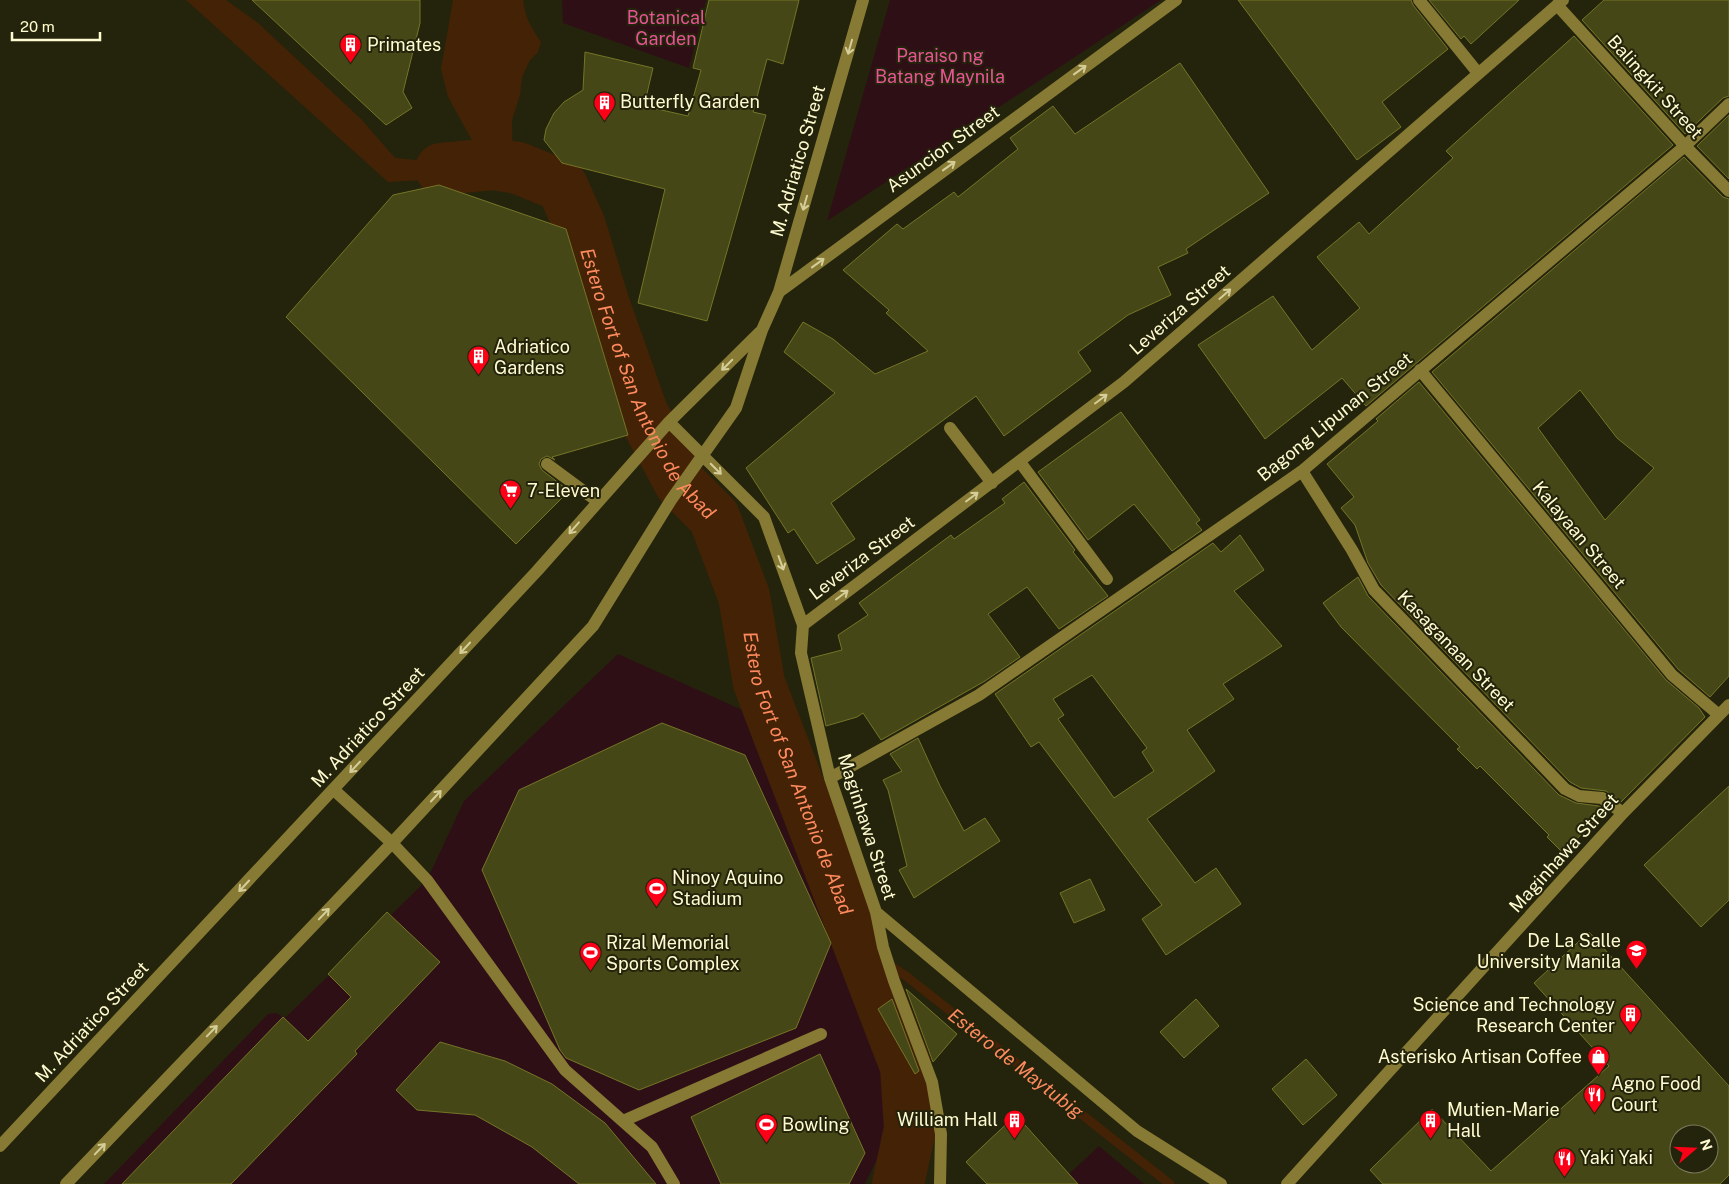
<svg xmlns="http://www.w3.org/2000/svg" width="1729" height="1184" viewBox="0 0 1729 1184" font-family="'Public Sans',sans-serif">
  <rect width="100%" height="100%" fill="#24240c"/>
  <path fill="#2f0f16" d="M 562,0 L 706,0 L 689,68 L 563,23 Z
    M 890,0 L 1161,0 L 827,221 Z
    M 618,654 L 749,713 L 884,1064 L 889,1135 L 865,1184 L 104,1184 L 268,1014 L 276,1013 L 285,1018 L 427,880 L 464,801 Z
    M 1099,1146 L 1144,1184 L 1078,1184 L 1069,1174 Z"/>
  <path fill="#442206" d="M 186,0 L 226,0 L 258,23 L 361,119 L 395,158 L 426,161 L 477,149 L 448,97 L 441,69 L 453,0 L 523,0 C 525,17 531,28 541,42 L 538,52 L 530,60 L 522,77 L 520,95 L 512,120 L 513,181 L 474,177 L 388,182 Z"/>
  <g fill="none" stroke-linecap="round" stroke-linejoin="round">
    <path stroke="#442206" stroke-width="9" d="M 860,946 L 906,976 L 1170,1184"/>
    <path stroke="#442206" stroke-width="52" id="s1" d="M 441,169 L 493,164 L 518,168 L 562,186 L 580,226 L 604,305 L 642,412 L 680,483 L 714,517 L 744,596 L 759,683 L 906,1067 L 910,1129 L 898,1184"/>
  </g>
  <path fill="#464717" stroke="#747527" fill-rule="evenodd" d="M 252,0 L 420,0 L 420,23 L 403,92 L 412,108 L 386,125 Z
    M 709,0 L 799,0 L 783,64 L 767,59 L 753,112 L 766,115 L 707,321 L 638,303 L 665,189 L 562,163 L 544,140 L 546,129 L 554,113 L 564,102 L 583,90 L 585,52 L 653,68 L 644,106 L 688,116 L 701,70 L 693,68 Z
    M 1238,0 L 1411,0 L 1413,5 L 1448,49 L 1382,102 L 1401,127 L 1357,160 Z
    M 1429,0 L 1519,0 L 1471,44 L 1464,36 L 1461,39 Z
    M 1604,0 L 1729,0 L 1729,96 L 1723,98 L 1685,134 L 1582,20 Z
    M 1574,36 L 1673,145 L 1366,406 L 1342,378 L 1265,439 L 1198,345 L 1273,296 L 1312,350 L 1360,308 L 1317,257 L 1359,222 L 1369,234 L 1453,158 L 1446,151 Z
    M 1180,63 L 1269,193 L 1186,249 L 1188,253 L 1158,267 L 1171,295 L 1128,315 L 1078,352 L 1091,371 L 1004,436 L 976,396 L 831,503 L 855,539 L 817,564 L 794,529 L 788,533 L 746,468 L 835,393 L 784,352 L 803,322 L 833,339 L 875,374 L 928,351 L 886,313 L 889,310 L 843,270 L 897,224 L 903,229 L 954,192 L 958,197 L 1018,149 L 1010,138 L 1053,106 L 1075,134 Z
    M 1729,115 L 1729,179 L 1697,146 Z
    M 1684,157 L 1723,197 L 1729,199 L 1729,676 L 1710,697 L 1678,669 L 1432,372 ZM 1580,390 L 1617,438 L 1654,468 L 1605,520 L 1538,428 Z
    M 439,185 L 566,229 L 628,435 L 552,457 L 555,460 L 547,456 L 541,459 L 539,464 L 542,470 L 569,491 L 516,544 L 286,317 L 393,195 Z
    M 1419,382 L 1666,680 L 1699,708 L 1705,717 L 1621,802 L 1606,791 L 1581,788 L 1570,782 L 1381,585 L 1368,563 L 1355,525 L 1341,508 L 1354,497 L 1327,464 L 1378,421 L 1376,419 Z
    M 1121,412 L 1200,520 L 1196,523 L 1202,530 L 1172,551 L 1134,504 L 1088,540 L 1038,472 Z
    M 1024,482 L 1075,550 L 1073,552 L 1108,596 L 1059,629 L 1027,587 L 988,614 L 1020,657 L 985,681 L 881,740 L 863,713 L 857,717 L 826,726 L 811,658 L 842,650 L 838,635 L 868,615 L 859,603 L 951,535 L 954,539 L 1005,503 L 1002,499 Z
    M 1240,535 L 1264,570 L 1234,591 L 1282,646 L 1223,684 L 1234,699 L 1187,730 L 1215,771 L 1147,819 L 1195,883 L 1216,868 L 1241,904 L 1166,955 L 1142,919 L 1162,905 L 1039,742 L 1031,747 L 995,694 L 1213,543 L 1221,552 ZM 1092,675 L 1147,748 L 1142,752 L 1154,771 L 1114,798 L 1058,719 L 1064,715 L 1053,699 Z
    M 1358,577 L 1368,596 L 1559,795 L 1576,803 L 1599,806 L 1605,810 L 1563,853 L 1547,837 L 1549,835 L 1480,766 L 1477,769 L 1457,749 L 1460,747 L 1341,627 L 1323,603 Z
    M 662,723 L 745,755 L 831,943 L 796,1028 L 639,1090 L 566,1058 L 560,1050 L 482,870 L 519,790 Z
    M 918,738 L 940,786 L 964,831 L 985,818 L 1000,841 L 914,898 L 899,870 L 907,866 L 888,790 L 883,780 L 902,771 L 890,754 Z
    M 1729,786 L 1729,900 L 1701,927 L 1644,865 Z
    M 1090,879 L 1105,910 L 1074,923 L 1060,893 Z
    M 387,912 L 440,962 L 355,1051 L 357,1054 L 231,1184 L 122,1184 L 283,1017 L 308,1041 L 351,997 L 328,974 Z
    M 1589,932 L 1729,1086 L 1729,1175 L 1720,1184 L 1383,1184 L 1370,1170 L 1432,1109 L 1491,1171 L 1609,1066 L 1534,983 ZM 1679,1134 L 1709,1134 L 1709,1164 L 1679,1164 Z
    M 906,989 L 957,1034 L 933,1062 Z
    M 892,999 L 919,1071 L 915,1074 L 878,1009 Z
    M 1196,999 L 1219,1026 L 1184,1058 L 1160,1032 Z
    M 440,1042 L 505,1061 L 552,1084 L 605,1123 L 656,1184 L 579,1184 L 532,1147 L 475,1115 L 417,1110 L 396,1090 Z
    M 820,1054 L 865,1153 L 849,1184 L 721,1184 L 691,1117 Z
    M 1306,1059 L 1337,1095 L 1303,1125 L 1272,1089 Z
    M 1016,1115 L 1078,1184 L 987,1184 L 966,1162 Z"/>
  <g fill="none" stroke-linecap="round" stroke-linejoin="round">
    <path stroke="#877a34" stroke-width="12" d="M 1419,0 L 1478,73
      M 1557,5 L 1685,146 L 1729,191
      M 779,292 L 1176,0
      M 1420,370 L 1672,675 L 1719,715
      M 669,422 L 764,517 L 803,625 L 801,653 L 830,778 L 876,912 L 883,947 L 894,981 L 932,1082 L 941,1134 L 940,1184
      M 950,428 L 992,483
      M 1020,462 L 1107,579
      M 547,464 L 597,501
      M 1302,471 L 1352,550 L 1374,590 L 1565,789 L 1579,796 L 1602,798 L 1623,813
      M 803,625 L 1124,382 L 1563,0
      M 830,778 L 979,695 L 1302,471 L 1685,146 L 1729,104
      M 334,790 L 392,843 L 427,880 L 565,1070 L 652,1147 L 674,1184
      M 876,912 L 1137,1131 L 1221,1184
      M 623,1121 L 821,1034
      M 0,1146 L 537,571 L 669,422 L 760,332
      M 66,1184 L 392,843 L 593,626 L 671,500 L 736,408 L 762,330 L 779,292 L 863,0
      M 1287,1184 L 1623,813 L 1729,705"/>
  </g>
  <defs><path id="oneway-shaft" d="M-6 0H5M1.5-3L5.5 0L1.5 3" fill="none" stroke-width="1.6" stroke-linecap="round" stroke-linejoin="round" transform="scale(1.25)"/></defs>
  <g stroke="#d5ce99">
    <use href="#oneway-shaft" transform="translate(850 47) rotate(106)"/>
    <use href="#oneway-shaft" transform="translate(1080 70) rotate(-36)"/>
    <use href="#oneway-shaft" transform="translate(949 166) rotate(-36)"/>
    <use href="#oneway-shaft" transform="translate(805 203) rotate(106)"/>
    <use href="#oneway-shaft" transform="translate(818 263) rotate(-36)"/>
    <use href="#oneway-shaft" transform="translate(1225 294) rotate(-41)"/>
    <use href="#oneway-shaft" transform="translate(727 365) rotate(135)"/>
    <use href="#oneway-shaft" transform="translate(1101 399) rotate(-37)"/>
    <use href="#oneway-shaft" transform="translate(716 469) rotate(45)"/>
    <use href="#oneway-shaft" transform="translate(972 497) rotate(-37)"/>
    <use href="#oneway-shaft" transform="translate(574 528) rotate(131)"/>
    <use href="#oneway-shaft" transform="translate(781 563) rotate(70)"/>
    <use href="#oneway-shaft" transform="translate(842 595) rotate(-37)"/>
    <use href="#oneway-shaft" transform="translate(465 648) rotate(133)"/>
    <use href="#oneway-shaft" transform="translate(355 767) rotate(133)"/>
    <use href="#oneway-shaft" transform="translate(436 796) rotate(-47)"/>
    <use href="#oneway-shaft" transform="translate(244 886) rotate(133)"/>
    <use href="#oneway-shaft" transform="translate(324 914) rotate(-46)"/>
    <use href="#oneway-shaft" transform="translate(212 1031) rotate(-46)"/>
    <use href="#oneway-shaft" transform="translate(100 1149) rotate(-46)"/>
  </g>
  <defs>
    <symbol id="building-pin" viewBox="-11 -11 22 30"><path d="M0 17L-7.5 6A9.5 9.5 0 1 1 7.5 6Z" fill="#fb0017" stroke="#24240c"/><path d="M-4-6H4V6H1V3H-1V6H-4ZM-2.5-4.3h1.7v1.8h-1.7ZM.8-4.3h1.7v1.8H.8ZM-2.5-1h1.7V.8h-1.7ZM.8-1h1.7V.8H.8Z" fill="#fff"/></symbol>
    <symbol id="supermarket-pin" viewBox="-11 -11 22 30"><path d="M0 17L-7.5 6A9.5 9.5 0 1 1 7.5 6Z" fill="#fb0017" stroke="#24240c"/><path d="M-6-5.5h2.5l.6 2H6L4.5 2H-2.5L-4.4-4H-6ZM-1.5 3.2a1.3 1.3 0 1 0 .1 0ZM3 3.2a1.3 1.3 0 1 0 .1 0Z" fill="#fff"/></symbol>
    <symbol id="stadium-pin" viewBox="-11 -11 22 30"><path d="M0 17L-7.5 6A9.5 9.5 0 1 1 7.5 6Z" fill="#fb0017" stroke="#24240c"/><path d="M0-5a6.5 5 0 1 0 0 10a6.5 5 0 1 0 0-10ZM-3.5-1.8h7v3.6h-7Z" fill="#fff"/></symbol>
    <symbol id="university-pin" viewBox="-11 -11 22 30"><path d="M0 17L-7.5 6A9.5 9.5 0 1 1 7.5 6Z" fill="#fb0017" stroke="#24240c"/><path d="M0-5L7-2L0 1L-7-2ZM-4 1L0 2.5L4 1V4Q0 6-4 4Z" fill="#fff"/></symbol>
    <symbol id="shop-pin" viewBox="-11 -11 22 30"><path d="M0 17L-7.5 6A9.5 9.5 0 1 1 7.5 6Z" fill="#fb0017" stroke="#24240c"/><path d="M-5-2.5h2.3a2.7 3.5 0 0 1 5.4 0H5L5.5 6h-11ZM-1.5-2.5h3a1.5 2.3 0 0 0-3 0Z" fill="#fff"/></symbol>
    <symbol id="restaurant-pin" viewBox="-11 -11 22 30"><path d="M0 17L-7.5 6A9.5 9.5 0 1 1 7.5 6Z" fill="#fb0017" stroke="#24240c"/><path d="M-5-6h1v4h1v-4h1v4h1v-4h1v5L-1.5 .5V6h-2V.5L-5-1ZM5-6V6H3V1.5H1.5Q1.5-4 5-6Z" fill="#fff"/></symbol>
  </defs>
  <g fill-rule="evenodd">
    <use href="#building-pin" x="338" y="32" width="25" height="34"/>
    <use href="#building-pin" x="592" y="90" width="25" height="34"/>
    <use href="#building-pin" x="466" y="344" width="25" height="34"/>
    <use href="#supermarket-pin" x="498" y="478" width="25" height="34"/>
    <use href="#stadium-pin" x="644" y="876" width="25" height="34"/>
    <use href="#university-pin" x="1624" y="938" width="25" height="34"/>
    <use href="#stadium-pin" x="578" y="940" width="25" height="34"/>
    <use href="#building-pin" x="1618" y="1002" width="25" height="34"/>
    <use href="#shop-pin" x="1586" y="1044" width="25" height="34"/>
    <use href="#restaurant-pin" x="1582" y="1082" width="25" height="34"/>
    <use href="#building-pin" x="1002" y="1108" width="25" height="34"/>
    <use href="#building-pin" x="1418" y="1108" width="25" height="34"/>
    <use href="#stadium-pin" x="754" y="1112" width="25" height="34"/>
    <use href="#restaurant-pin" x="1552" y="1146" width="25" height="34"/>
  </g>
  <g text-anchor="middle" stroke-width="4" stroke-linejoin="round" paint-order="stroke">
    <g font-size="18" fill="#e85395" stroke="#24240c">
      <text x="666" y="24">Botanical<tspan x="666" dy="21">Garden</tspan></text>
      <text x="940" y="62">Paraiso ng<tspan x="940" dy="21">Batang Maynila</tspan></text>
    </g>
    <g font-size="18" fill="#fffbd0" stroke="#24240c" text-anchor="start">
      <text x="367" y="51">Primates</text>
      <text x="620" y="108">Butterfly Garden</text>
      <text x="494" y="353">Adriatico<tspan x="494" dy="21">Gardens</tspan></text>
      <text x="527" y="497">7-Eleven</text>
      <text x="672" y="884">Ninoy Aquino<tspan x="672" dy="21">Stadium</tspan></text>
      <text x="1621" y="947" text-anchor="end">De La Salle<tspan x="1621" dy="21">University Manila</tspan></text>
      <text x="606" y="949">Rizal Memorial<tspan x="606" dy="21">Sports Complex</tspan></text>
      <text x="1615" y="1011" text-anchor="end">Science and Technology<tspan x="1615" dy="21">Research Center</tspan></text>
      <text x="1582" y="1063" text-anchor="end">Asterisko Artisan Coffee</text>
      <text x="1611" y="1090">Agno Food<tspan x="1611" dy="21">Court</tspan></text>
      <text x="1447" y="1116">Mutien-Marie<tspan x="1447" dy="21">Hall</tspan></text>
      <text x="998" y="1126" text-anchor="end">William Hall</text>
      <text x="782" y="1131">Bowling</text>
      <text x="1580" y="1164">Yaki Yaki</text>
    </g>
    <g font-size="18" fill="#fffbd0" stroke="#24240c">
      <text transform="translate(1655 87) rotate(48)" y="6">Balingkit Street</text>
      <text transform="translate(943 149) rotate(-36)" y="6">Asuncion Street</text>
      <text transform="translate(798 161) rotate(-74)" y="6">M. Adriatico Street</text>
      <text transform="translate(1180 310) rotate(-41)" y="6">Leveriza Street</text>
      <text transform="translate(1335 417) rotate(-39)" y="6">Bagong Lipunan Street</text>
      <text transform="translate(1579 535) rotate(50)" y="6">Kalayaan Street</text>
      <text transform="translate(862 558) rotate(-37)" y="6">Leveriza Street</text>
      <text transform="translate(1456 651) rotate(46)" y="6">Kasaganaan Street</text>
      <text transform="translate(368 727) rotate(-47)" y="6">M. Adriatico Street</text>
      <text transform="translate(867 827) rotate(72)" y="6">Maginhawa Street</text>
      <text transform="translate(1564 853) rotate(-48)" y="6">Maginhawa Street</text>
      <text transform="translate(92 1022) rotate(-47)" y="6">M. Adriatico Street</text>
    </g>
    <g font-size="19" font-style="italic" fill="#ff8a5e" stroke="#24240c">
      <text dy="7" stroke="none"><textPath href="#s1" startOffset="342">Estero Fort of San Antonio de Abad</textPath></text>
      <text dy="7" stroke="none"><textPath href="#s1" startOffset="764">Estero Fort of San Antonio de Abad</textPath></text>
      <text transform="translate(1016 1063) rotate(38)" y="7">Estero de Maytubig</text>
    </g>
  </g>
  <g transform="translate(1694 1149) rotate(71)"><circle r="24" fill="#24240c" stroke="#7c7a5a"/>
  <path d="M0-4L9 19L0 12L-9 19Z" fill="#fb0017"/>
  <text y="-8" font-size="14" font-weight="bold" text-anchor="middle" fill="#fffbd0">N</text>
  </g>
  <path d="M12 32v8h88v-8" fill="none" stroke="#fffbd0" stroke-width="2.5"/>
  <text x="20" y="32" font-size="15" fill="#fffbd0" stroke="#24240c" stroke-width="4" paint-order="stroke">20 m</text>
</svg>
